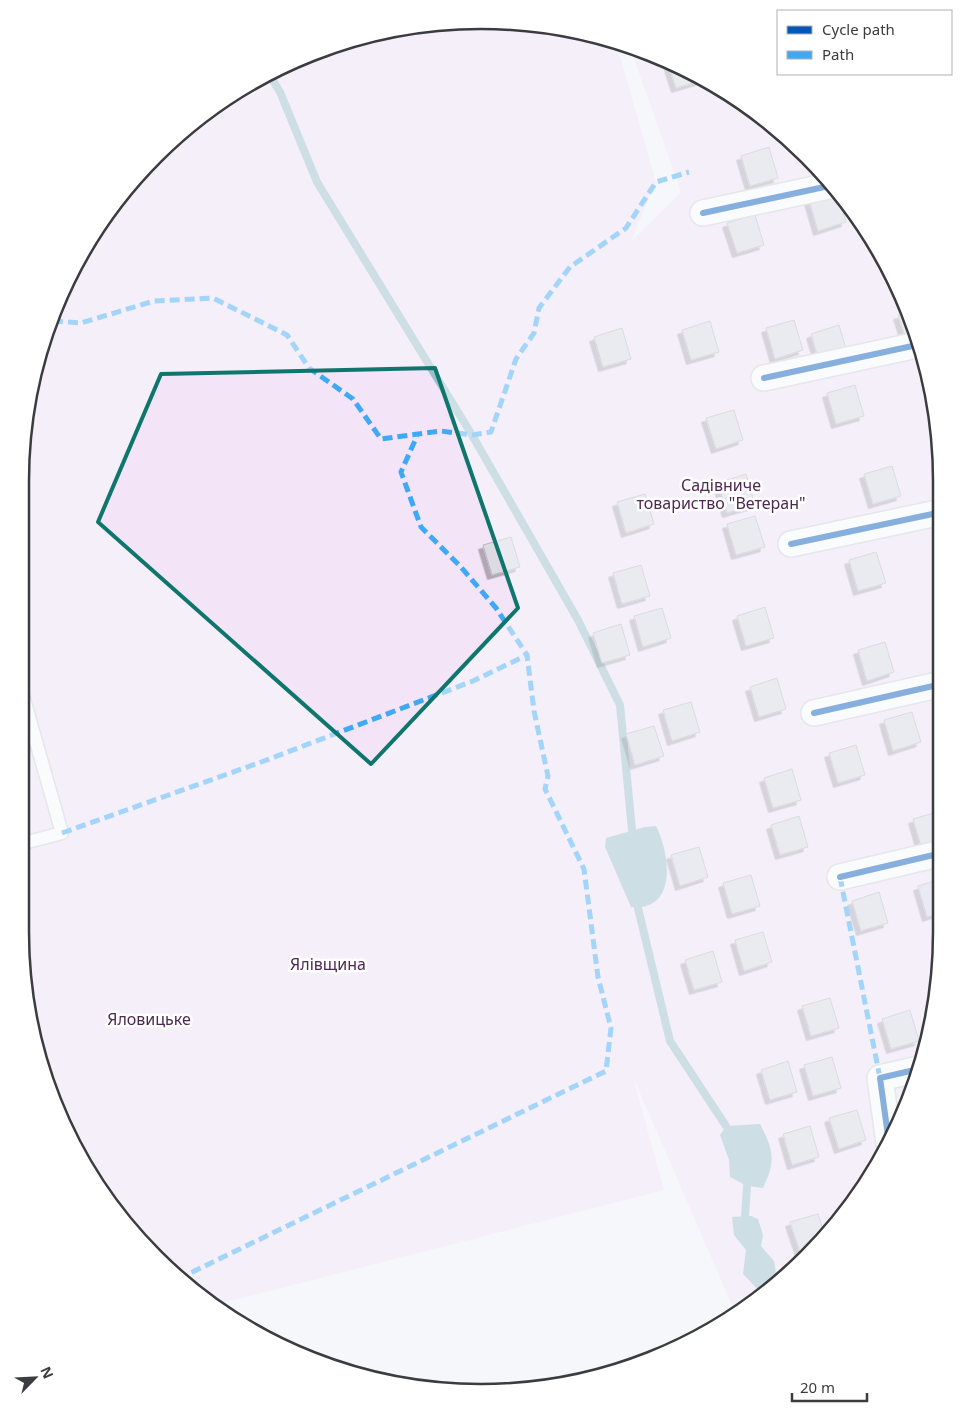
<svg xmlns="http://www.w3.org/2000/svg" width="962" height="1413" viewBox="0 0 962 1413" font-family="'Noto Sans',sans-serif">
  <defs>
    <filter id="shadow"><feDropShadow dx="-4.5" dy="4.5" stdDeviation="0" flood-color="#0004"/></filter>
  </defs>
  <rect width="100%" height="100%" fill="#f5f7fb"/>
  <path fill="#f3e4f7" d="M 481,20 L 571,29 L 616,42 L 656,182 L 631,241 L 681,192 L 630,47 L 658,55 L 737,98 L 807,155 L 894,277 L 933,391 L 942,481 L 942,932 L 933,1022 L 907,1109 L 864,1188 L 807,1258 L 734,1310 L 633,1077 L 664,1190 L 219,1304 L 177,1279 L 98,1188 L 36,1052 L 20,932 L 20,481 L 29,391 L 68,277 L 155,155 L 225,98 L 305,55 L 391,29 Z"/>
  <path fill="#9cc0cb" d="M 656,826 C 670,853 678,912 631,907 L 605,847 L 606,838 L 645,827 Z
    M 760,1124 C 774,1151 776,1161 763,1188 L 747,1186 L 730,1177 L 729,1160 L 720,1135 L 726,1126 Z
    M 751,1216 L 758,1219 L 763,1235 L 761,1246 L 774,1261 L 777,1280 L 760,1292 L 743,1274 L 746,1250 L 734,1235 L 732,1217 Z"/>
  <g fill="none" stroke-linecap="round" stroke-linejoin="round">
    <path stroke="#9cc0cb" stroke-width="8" d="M 269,74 L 280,92 L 317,182 L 472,435 L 578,620 L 620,705 L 632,830
      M 638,908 L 670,1041 L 726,1126
      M 745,1217 L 747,1186"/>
  </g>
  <path fill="#dcdbe4" stroke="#b8b9bc" filter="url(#shadow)" d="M 667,60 L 703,80 L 676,88 Z
    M 769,147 L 778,178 L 750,186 L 741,156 Z
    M 834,193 L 840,201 L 846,222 L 818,231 L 809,200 Z
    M 755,215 L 764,245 L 737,253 L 727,223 Z
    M 907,313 L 917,343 L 908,346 L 898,315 Z
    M 794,320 L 803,350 L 775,359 L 766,328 Z
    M 710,321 L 719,352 L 691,360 L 682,330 Z
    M 839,325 L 848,356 L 820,364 L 811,334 Z
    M 622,328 L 631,359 L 603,367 L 594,337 Z
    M 855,385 L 864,416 L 836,424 L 827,393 Z
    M 734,410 L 743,440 L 716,449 L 706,418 Z
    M 892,466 L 901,496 L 873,504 L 864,474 Z
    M 746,474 L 755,505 L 727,513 L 718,483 Z
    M 645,494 L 654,524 L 626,533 L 617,502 Z
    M 755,516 L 765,547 L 736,555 L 727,524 Z
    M 511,537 L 520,567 L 492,575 L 483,545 Z
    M 876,552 L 886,583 L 858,591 L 849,560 Z
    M 641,565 L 650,596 L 622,604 L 613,573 Z
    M 765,607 L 774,638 L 746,646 L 737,616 Z
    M 662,608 L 671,638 L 643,647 L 634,616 Z
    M 621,624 L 630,655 L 602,663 L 593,633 Z
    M 885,642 L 894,672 L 867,681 L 858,650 Z
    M 777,678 L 786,709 L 759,717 L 750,687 Z
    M 691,702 L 700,732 L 672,741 L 663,710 Z
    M 912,712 L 921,742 L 893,751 L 884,720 Z
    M 654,726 L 664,756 L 635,765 L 626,734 Z
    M 856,745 L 865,775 L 838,783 L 829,753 Z
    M 792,769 L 801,800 L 773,808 L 764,778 Z
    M 941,811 L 942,844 L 922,850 L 913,819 Z
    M 799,816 L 808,847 L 780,855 L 771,825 Z
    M 699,847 L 708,877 L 680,886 L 671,855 Z
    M 751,875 L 760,906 L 732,914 L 723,883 Z
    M 942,879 L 942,912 L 927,917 L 918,886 Z
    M 879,892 L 888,923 L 861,931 L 852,901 Z
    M 763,932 L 772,962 L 744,971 L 735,940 Z
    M 713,951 L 722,982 L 694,990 L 685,960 Z
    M 830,998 L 839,1028 L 811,1036 L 802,1006 Z
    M 910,1010 L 919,1041 L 891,1049 L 882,1019 Z
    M 832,1057 L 841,1088 L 813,1096 L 804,1065 Z
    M 788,1061 L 797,1092 L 770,1100 L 761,1070 Z
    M 857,1110 L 866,1140 L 839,1149 L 829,1118 Z
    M 810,1126 L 819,1157 L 792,1165 L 783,1134 Z
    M 818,1214 L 825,1236 L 815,1248 L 800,1252 L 790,1222 Z"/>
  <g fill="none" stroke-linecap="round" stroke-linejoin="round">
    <defs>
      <path id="service" d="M 20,685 L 62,833 L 20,844"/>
      <path id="minor" d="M 703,213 L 829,186
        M 764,378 L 917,345
        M 791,544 L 942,512
        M 814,713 L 942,684
        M 840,877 L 942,853
        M 889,1143 L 880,1078 L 919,1069"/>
    </defs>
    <use href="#service" stroke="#d1d2d6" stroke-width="15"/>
    <use href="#minor" stroke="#d1d2d6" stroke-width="28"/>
    <use href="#service" stroke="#fefefe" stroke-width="12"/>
    <use href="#minor" stroke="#fefefe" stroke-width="25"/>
    <path stroke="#3fa9f5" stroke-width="5" stroke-dasharray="10 5" stroke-linecap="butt" d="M 53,321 L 81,323 L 154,301 L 213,298 L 287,335 L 309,368 L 353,399 L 381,439 L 441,431 L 472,435 L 491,432 L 516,359 L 534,333 L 539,308 L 570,267 L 626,228 L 656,182 L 689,172
      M 62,833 L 264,761 L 473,681 L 527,655
      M 840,877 L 880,1078
      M 178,1279 L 606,1071 L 611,1028 L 598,977 L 584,869 L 545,789 L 548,776 L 534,711 L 527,655 L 496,608 L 460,566 L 421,527 L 401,472 L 417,436"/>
    <defs>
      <path id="cycleway" d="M 703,213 L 829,186
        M 764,378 L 917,345
        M 791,544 L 942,512
        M 814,713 L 942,684
        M 840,877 L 942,853
        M 889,1143 L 880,1078 L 919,1069"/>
    </defs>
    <use href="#cycleway" stroke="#fff" stroke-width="9"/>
    <use href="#cycleway" stroke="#0057b8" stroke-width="6"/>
  </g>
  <path d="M0 0H962V1413H0ZM 435,368 L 518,608 L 371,764 L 98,522 L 161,374 Z" fill="#f5f7fb" fill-opacity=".55" fill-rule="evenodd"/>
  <path fill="none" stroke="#0f766e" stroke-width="4" stroke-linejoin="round" d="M 435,368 L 518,608 L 371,764 L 98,522 L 161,374 Z"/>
  <g text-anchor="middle" stroke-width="5" stroke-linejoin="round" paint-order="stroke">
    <g font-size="16" fill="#4e2752" stroke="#fff">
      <text x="721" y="491">Садівниче<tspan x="721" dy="18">товариство "Ветеран"</tspan></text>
      <text x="328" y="970">Ялівщина</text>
      <text x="149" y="1025">Яловицьке</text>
    </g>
  </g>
  <path d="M0 0H962V1413H0ZM481 29H481A452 452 0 0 1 933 481V932A452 452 0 0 1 481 1384H481A452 452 0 0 1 29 932V481A452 452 0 0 1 481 29Z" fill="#fff" fill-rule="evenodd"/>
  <path fill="none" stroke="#3b3c3f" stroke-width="2.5" d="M481 29H481A452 452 0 0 1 933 481V932A452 452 0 0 1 481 1384H481A452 452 0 0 1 29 932V481A452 452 0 0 1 481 29Z"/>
  <rect x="777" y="10" width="175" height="65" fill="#ffffff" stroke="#b1b1b2"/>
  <rect x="787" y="26" width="25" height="8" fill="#0057b8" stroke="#b1b1b2"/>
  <text x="822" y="35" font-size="15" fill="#3b3c3f">Cycle path</text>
  <rect x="787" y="51" width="25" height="8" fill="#3fa9f5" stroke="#b1b1b2"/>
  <text x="822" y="60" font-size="15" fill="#3b3c3f">Path</text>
  <g transform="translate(35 1378) rotate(66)" stroke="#ffffff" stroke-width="4" paint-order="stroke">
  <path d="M0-4L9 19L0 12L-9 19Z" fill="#3b3c3f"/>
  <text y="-8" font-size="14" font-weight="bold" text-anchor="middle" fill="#3b3c3f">N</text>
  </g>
  <path d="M792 1393v8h75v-8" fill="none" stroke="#3b3c3f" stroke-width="2.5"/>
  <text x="800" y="1393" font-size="15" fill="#3b3c3f" stroke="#ffffff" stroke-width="4" paint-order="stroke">20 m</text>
</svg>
